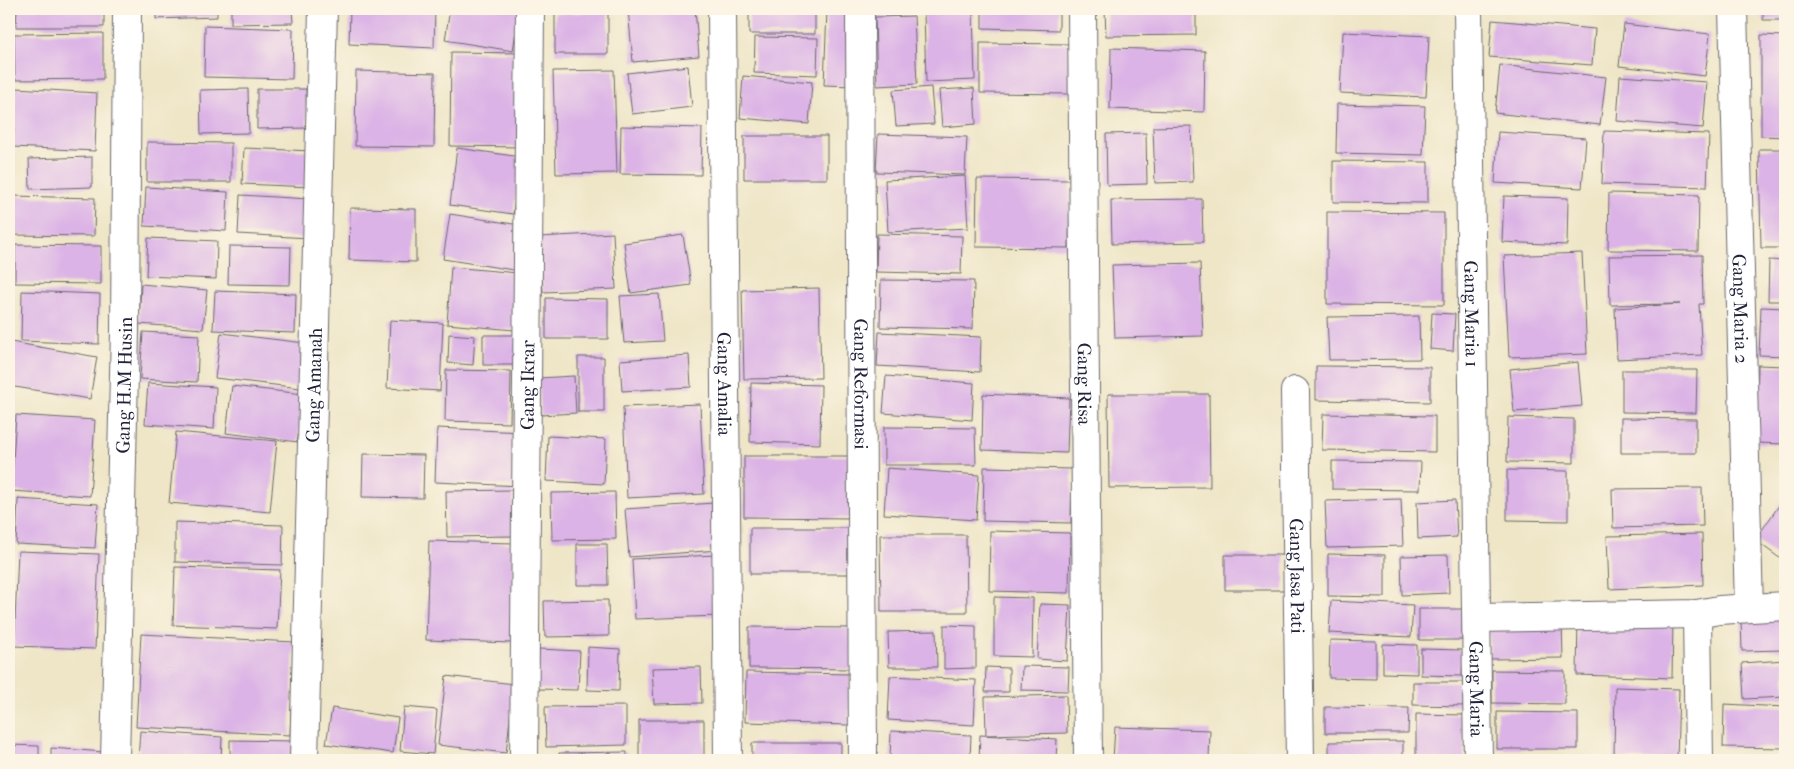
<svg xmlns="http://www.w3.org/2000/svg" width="1794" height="769" viewBox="0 0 1794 769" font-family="'IM FELL French Canon',serif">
  <rect width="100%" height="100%" fill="#fcf5e5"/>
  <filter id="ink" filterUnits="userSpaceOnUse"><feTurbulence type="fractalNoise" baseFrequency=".02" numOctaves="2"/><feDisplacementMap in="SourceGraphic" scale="10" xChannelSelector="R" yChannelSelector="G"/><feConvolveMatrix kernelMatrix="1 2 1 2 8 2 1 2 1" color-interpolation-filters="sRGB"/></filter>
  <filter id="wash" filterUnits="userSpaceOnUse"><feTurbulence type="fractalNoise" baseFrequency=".0096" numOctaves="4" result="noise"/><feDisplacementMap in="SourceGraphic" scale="20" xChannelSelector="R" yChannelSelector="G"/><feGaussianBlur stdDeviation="1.12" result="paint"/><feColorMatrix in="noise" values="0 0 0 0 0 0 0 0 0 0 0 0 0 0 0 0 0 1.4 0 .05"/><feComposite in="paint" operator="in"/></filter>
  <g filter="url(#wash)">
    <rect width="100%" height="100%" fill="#efe6c8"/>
    <g id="blocks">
      <path fill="#dbb3e6" d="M 17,9 L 104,9 L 104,27 L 16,27 Z
        M 156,9 L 217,9 L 217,17 L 156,19 Z
        M 231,9 L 292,9 L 293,23 L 231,24 Z
        M 350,9 L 435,9 L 434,48 L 349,44 Z
        M 450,9 L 519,9 L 513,51 L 445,40 Z
        M 628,9 L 695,9 L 699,56 L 633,62 Z
        M 749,9 L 815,9 L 815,34 L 749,34 Z
        M 827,9 L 858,9 L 854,86 L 824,85 Z
        M 982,9 L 1059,9 L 1059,30 L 982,28 Z
        M 1105,9 L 1196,9 L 1196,35 L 1106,36 Z
        M 1551,9 L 1607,9 L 1607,14 L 1551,10 Z
        M 1763,9 L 1785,9 L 1785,20 L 1763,20 Z
        M 973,12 L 975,80 L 926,82 L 924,13 Z
        M 555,13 L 608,13 L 608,54 L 555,54 Z
        M 914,16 L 917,84 L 877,86 L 875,17 Z
        M 1492,20 L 1595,29 L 1592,65 L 1489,57 Z
        M 1624,24 L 1710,34 L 1705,76 L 1619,66 Z
        M 205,26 L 293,29 L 292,79 L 204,77 Z
        M 1343,32 L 1429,36 L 1426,97 L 1340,93 Z
        M 103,33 L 103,79 L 15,80 L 14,34 Z
        M 1761,35 L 1785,36 L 1785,137 L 1761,136 Z
        M 755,37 L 818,38 L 817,75 L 754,73 Z
        M 980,43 L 1070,44 L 1071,94 L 980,93 Z
        M 1111,48 L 1205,51 L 1204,112 L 1110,109 Z
        M 451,52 L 522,53 L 522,147 L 450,146 Z
        M 1500,65 L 1606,77 L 1600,125 L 1495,113 Z
        M 688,66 L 692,107 L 632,114 L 627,73 Z
        M 614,70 L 617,173 L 556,174 L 553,71 Z
        M 356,71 L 435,73 L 434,147 L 355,146 Z
        M 743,76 L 812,82 L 809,124 L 740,118 Z
        M 1620,76 L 1707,82 L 1703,128 L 1617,121 Z
        M 931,87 L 934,124 L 896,126 L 893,90 Z
        M 16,88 L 97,93 L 95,151 L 13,147 Z
        M 974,88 L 976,124 L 942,127 L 939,90 Z
        M 248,89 L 249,133 L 201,134 L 200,90 Z
        M 257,89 L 306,89 L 307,128 L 257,129 Z
        M 1337,104 L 1425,106 L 1423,155 L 1336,153 Z
        M 621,126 L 702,128 L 701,175 L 620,174 Z
        M 1191,126 L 1193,182 L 1155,183 L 1153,127 Z
        M 1604,131 L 1709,134 L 1707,187 L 1602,184 Z
        M 1498,132 L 1586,138 L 1582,188 L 1495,183 Z
        M 1146,133 L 1147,184 L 1107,185 L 1106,134 Z
        M 878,134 L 967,137 L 965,175 L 876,172 Z
        M 744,136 L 827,136 L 827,179 L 744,179 Z
        M 147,142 L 231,143 L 231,182 L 147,182 Z
        M 244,148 L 312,151 L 311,187 L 242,184 Z
        M 457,148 L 521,157 L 513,214 L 450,205 Z
        M 1759,149 L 1785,149 L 1785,248 L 1761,248 Z
        M 92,157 L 92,187 L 30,189 L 29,159 Z
        M 1333,161 L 1428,162 L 1428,203 L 1333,202 Z
        M 965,176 L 968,228 L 888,232 L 885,180 Z
        M 977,179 L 1070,180 L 1069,248 L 976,247 Z
        M 146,187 L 228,192 L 226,231 L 144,226 Z
        M 1609,193 L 1699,195 L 1698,251 L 1608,250 Z
        M 240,195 L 310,199 L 309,238 L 238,234 Z
        M 12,196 L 95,198 L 94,236 L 11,235 Z
        M 1504,196 L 1568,198 L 1567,245 L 1502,242 Z
        M 1202,199 L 1203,242 L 1112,244 L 1111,200 Z
        M 350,208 L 416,209 L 416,262 L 349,260 Z
        M 1327,212 L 1444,213 L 1444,305 L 1327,304 Z
        M 450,214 L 526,226 L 520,271 L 443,259 Z
        M 613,233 L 616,289 L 543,292 L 539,237 Z
        M 877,234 L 962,236 L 961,274 L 876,272 Z
        M 683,235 L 691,285 L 631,293 L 624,243 Z
        M 148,238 L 217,241 L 216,279 L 146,276 Z
        M 15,245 L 101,246 L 101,284 L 15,283 Z
        M 229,246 L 291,247 L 290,285 L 228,284 Z
        M 1582,253 L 1587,354 L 1509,357 L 1504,256 Z
        M 1702,255 L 1703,304 L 1699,304 L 1702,355 L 1617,359 L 1615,308 L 1680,304 L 1610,305 L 1609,256 Z
        M 1769,260 L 1785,261 L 1785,301 L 1768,301 Z
        M 1200,263 L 1203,336 L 1115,338 L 1112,265 Z
        M 451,267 L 518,273 L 514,330 L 447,324 Z
        M 881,280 L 974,281 L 973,329 L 880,327 Z
        M 141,284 L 207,290 L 203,329 L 139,324 Z
        M 819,288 L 821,378 L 744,379 L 742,290 Z
        M 22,291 L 100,294 L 99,344 L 21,341 Z
        M 215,291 L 296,294 L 295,333 L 213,330 Z
        M 659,294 L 663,341 L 624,343 L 620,296 Z
        M 546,298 L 608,299 L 608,339 L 546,339 Z
        M 1761,307 L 1785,308 L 1785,356 L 1759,355 Z
        M 1432,313 L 1455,314 L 1453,351 L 1430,349 Z
        M 1419,316 L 1420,359 L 1329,360 L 1327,317 Z
        M 390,320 L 443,323 L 440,391 L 387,388 Z
        M 143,332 L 199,335 L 197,382 L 140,379 Z
        M 879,332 L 981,337 L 980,372 L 877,366 Z
        M 221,333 L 305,343 L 300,388 L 215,378 Z
        M 449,334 L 475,336 L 473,365 L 448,363 Z
        M 483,335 L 524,335 L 524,365 L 483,365 Z
        M 11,342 L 97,357 L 90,399 L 9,386 L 9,355 Z
        M 689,355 L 691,387 L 622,391 L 620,360 Z
        M 578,357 L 604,357 L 604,412 L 578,412 Z
        M 1578,362 L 1582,406 L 1514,412 L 1510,369 Z
        M 1758,365 L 1785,366 L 1785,444 L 1756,443 Z
        M 1316,366 L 1430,367 L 1430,402 L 1316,400 Z
        M 446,370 L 511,371 L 510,423 L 445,421 Z
        M 1622,370 L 1697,370 L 1696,413 L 1622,412 Z
        M 574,376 L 576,413 L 541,415 L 539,378 Z
        M 886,376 L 974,383 L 972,420 L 883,413 Z
        M 148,383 L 216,387 L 214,429 L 145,424 Z
        M 751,383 L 821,385 L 820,444 L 750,442 Z
        M 232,386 L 303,394 L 298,442 L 226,433 Z
        M 983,394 L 1069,398 L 1067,453 L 982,450 Z
        M 1108,394 L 1209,394 L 1210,487 L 1109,488 Z
        M 700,404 L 704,494 L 627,498 L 623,407 Z
        M 1323,414 L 1435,416 L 1435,452 L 1322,450 Z
        M 16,415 L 95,420 L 90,496 L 11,491 Z
        M 1508,417 L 1574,419 L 1574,463 L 1507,462 Z
        M 1621,418 L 1696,419 L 1696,453 L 1621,453 Z
        M 884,427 L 975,428 L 976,465 L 884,465 Z
        M 437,428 L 522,432 L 520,486 L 435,482 Z
        M 176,432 L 277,441 L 270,512 L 169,503 Z
        M 548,436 L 606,439 L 604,484 L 546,481 Z
        M 363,454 L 424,455 L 423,498 L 362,497 Z
        M 744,456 L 854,456 L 853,518 L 744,517 Z
        M 1332,461 L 1421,462 L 1420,490 L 1332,489 Z
        M 984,467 L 1072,469 L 1071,523 L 983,521 Z
        M 887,468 L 979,475 L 976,520 L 884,514 Z
        M 1507,470 L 1568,471 L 1568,521 L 1507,520 Z
        M 1702,488 L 1703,526 L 1613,528 L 1612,489 Z
        M 513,490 L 513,536 L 447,537 L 446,491 Z
        M 615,492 L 616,539 L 552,540 L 551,493 Z
        M 1785,497 L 1785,562 L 1755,540 Z
        M 18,499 L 98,504 L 95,548 L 16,544 Z
        M 1401,499 L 1403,546 L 1327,548 L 1325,501 Z
        M 1455,500 L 1457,537 L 1418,539 L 1417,502 Z
        M 714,503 L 718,550 L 629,557 L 625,509 Z
        M 175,522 L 283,525 L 282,565 L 175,562 Z
        M 750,528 L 849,528 L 850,574 L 750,574 Z
        M 990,531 L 1070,533 L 1069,593 L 989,591 Z
        M 1702,534 L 1703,585 L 1609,589 L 1607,536 Z
        M 880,535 L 966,535 L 967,612 L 881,612 Z
        M 429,541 L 514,543 L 512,643 L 426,640 Z
        M 577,544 L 607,544 L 608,585 L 577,585 Z
        M 18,551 L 99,554 L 95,649 L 14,646 Z
        M 1328,554 L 1385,555 L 1385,597 L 1328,596 Z
        M 716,555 L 719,616 L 635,619 L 632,559 Z
        M 1225,555 L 1284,555 L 1284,590 L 1225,590 Z
        M 1448,555 L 1449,593 L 1402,595 L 1401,556 Z
        M 175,567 L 280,570 L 277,629 L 173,625 Z
        M 994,597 L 1033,598 L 1032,657 L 994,656 Z
        M 608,600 L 609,636 L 545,637 L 544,601 Z
        M 1331,601 L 1413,605 L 1411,637 L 1329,633 Z
        M 1040,604 L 1070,605 L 1067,661 L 1037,659 Z
        M 1419,609 L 1462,609 L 1462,640 L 1419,640 Z
        M 1785,618 L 1785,650 L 1742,651 L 1741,619 Z
        M 1578,619 L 1673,622 L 1672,678 L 1577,675 Z
        M 1562,623 L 1563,658 L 1490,659 L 1489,624 Z
        M 944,625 L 976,626 L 976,668 L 944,669 Z
        M 749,627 L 852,628 L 852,669 L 749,668 Z
        M 936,631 L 937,667 L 889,667 L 888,632 Z
        M 141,634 L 294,642 L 290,735 L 136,727 Z
        M 1330,640 L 1376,641 L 1376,679 L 1329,678 Z
        M 1383,644 L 1417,645 L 1417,674 L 1383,673 Z
        M 588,647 L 620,649 L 619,691 L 587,690 Z
        M 539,649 L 580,651 L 578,690 L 537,689 Z
        M 1421,649 L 1463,650 L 1462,676 L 1421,675 Z
        M 1785,660 L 1785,697 L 1744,699 L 1742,663 Z
        M 1022,666 L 1069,667 L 1068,691 L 1021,690 Z
        M 701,667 L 702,703 L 654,704 L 652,668 Z
        M 986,667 L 1009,668 L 1009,692 L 985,692 Z
        M 1492,670 L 1565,671 L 1565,704 L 1492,703 Z
        M 746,672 L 850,674 L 849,725 L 745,722 Z
        M 446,676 L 514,684 L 506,753 L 438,745 Z
        M 890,676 L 976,680 L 974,725 L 888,720 Z
        M 1413,682 L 1466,682 L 1466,706 L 1413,705 Z
        M 1615,687 L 1679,689 L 1677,760 L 1614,758 Z
        M 1066,695 L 1067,733 L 986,735 L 985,697 Z
        M 1724,704 L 1785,707 L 1785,748 L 1723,747 Z
        M 626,706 L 626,745 L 546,747 L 545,707 Z
        M 404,707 L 437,710 L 433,754 L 400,751 Z
        M 1325,707 L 1409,708 L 1408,733 L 1325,733 Z
        M 332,708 L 398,718 L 393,753 L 326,744 Z
        M 1497,712 L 1578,713 L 1578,749 L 1497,749 Z
        M 1416,714 L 1464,715 L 1464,760 L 1416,760 Z
        M 639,720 L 704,720 L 704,760 L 639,760 Z
        M 1115,727 L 1210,730 L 1209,760 L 1113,760 Z
        M 140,731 L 222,737 L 221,760 L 138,760 Z
        M 891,731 L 971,735 L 970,760 L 890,760 Z
        M 980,735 L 1057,739 L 1056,760 L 979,760 Z
        M 230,740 L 296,741 L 296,760 L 230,760 Z
        M 1403,741 L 1403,760 L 1329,760 L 1329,742 Z
        M 752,743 L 841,743 L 841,760 L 752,760 Z
        M 9,745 L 39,746 L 39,760 L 9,760 Z
        M 51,748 L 104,752 L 103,760 L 51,760 Z
        M 627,752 L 627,760 L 559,760 L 559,753 Z
        M 438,756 L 498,757 L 498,760 L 438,760 Z
        M 1563,758 L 1563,760 L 1511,760 L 1510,759 Z"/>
    </g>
  </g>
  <g filter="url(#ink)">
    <use href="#blocks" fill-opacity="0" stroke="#6a676c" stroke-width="1"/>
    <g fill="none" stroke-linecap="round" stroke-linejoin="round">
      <defs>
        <g id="minor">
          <path id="s1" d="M 722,9 L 728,760"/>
          <path id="s2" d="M 860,9 L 863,760"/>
          <path id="s3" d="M 1082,9 L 1088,760"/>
          <path id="s4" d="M 1468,9 L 1478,760"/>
          <path id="s5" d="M 1733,9 L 1749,608"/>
          <path id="s6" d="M 1295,391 L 1300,760"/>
          <path d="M 1697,614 L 1699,760"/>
          <path d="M 1477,618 L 1697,614 L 1719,610 L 1785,606"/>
          <path id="s7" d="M 115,760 L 125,331 L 127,9"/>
          <path id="s8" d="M 304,760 L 323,9"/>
          <path id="s9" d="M 524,760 L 530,9"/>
        </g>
      </defs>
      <use href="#minor" stroke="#6a676c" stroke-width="30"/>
      <use href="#minor" stroke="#fff" stroke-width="28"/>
    </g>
  </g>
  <g text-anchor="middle" stroke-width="4" stroke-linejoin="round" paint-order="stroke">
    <g font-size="19" fill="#22223b" stroke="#fcf5e5">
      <text dy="7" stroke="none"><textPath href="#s5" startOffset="300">Gang Maria 2</textPath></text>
      <text dy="7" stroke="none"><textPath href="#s4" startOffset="305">Gang Maria 1</textPath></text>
      <text dy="7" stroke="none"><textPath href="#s8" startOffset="375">Gang Amanah</textPath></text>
      <text dy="7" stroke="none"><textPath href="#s9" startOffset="375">Gang Ikrar</textPath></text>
      <text dy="7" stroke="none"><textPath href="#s2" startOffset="375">Gang Reformasi</textPath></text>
      <text dy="7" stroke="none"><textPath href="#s3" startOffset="375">Gang Risa</textPath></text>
      <text dy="7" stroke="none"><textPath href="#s7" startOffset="375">Gang H.M Husin</textPath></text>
      <text dy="7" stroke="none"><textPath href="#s1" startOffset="375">Gang Amalia</textPath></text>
      <text dy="7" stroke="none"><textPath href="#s6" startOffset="185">Gang Jasa Pati</textPath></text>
      <text dy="7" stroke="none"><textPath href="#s4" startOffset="680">Gang Maria</textPath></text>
    </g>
  </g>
  <rect width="1794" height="769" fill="none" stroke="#fcf5e5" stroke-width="30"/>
</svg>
